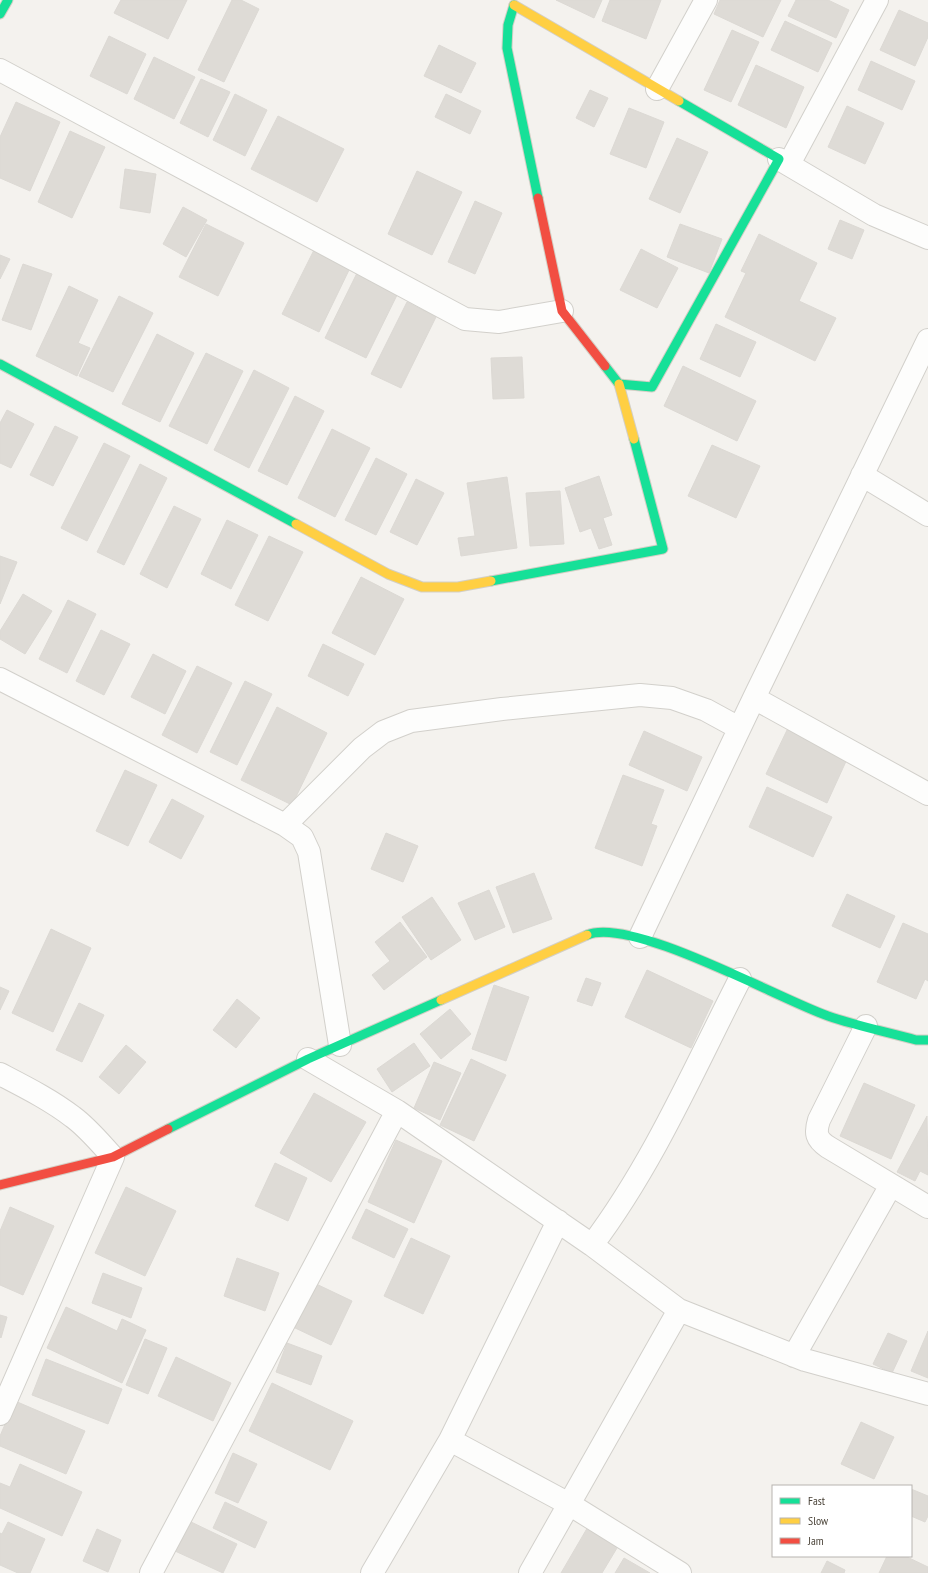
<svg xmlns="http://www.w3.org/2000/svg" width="928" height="1573" viewBox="0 0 928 1573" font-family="'PT Sans Narrow',sans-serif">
  <rect width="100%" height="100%" fill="#f4f2ee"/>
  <path fill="#dedbd6" stroke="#dcd9d4" d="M 121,0 L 187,0 L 168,39 L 114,13 Z
    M 232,0 L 241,0 L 259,9 L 224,82 L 198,70 Z
    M 556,0 L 602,0 L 594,18 Z
    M 610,0 L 661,0 L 646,39 L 602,21 Z
    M 720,0 L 781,0 L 763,37 L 714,14 Z
    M 796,0 L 828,0 L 849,10 L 836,38 L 788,16 Z
    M 899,10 L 928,23 L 928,37 L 915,66 L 880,50 Z
    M 785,21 L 832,43 L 818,72 L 771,50 Z
    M 732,30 L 759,42 L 731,102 L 704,90 Z
    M 109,36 L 146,54 L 127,94 L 90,76 Z
    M 439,45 L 476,63 L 461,93 L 424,76 Z
    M 154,57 L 195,77 L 174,119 L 134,99 Z
    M 871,61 L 915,81 L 902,110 L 858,90 Z
    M 756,65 L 804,87 L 786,128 L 738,105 Z
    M 201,79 L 230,92 L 208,137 L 180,123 Z
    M 590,90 L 608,98 L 594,127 L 576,118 Z
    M 235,94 L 267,110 L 245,156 L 213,140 Z
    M 446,94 L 481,111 L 470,134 L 435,117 Z
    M 16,102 L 60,122 L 30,191 L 0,178 L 0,137 Z
    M 847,106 L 884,123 L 865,164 L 828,147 Z
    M 629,108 L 664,122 L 646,168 L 610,154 Z
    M 278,116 L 344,149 L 317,202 L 251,169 Z
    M 70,131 L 105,147 L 72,218 L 38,202 Z
    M 677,138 L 708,152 L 680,213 L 649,199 Z
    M 125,169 L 156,174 L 150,213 L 120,208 Z
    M 417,171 L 462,192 L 432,255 L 388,234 Z
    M 475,201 L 502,213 L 475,274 L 448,262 Z
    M 183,207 L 207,220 L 186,257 L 163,244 Z
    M 840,220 L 864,230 L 852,259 L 828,249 Z
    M 206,224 L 244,243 L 218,296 L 179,277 Z
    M 680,224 L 722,239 L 709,273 L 667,257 Z
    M 759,234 L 817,263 L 799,301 L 836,318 L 815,361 L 725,317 L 746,273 L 741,271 Z
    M 641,249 L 678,268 L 657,308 L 620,290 Z
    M 314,250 L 350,268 L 319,332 L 282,314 Z
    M 0,255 L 10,259 L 0,279 Z
    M 23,264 L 52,274 L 31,330 L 2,320 Z
    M 359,269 L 400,289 L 366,358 L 325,338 Z
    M 69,286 L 98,300 L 78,343 L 90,348 L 77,376 L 36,356 Z
    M 119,296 L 153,313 L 113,392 L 79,376 Z
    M 407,302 L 436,317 L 401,388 L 371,374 Z
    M 716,324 L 756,342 L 740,377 L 700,359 Z
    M 157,334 L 194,353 L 160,422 L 122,404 Z
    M 206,353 L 243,371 L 207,444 L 169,426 Z
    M 522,357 L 524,398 L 493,399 L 491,358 Z
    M 683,366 L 756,401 L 737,441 L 664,406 Z
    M 254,370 L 289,388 L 249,468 L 214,450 Z
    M 295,396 L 324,411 L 287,485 L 258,471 Z
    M 7,410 L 34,424 L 11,468 L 0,463 L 0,423 Z
    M 55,426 L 78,437 L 53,486 L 30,475 Z
    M 332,429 L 370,448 L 335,517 L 298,498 Z
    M 104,443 L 130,456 L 87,541 L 61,528 Z
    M 712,445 L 760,466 L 736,518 L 688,496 Z
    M 376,458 L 407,474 L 376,535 L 345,520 Z
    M 140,464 L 167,478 L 124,565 L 97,552 Z
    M 599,476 L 612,515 L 603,518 L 612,545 L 599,549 L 591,528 L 580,532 L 565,488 Z
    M 507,477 L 517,548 L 461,556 L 458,538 L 475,536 L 467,483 Z
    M 416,479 L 444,493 L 417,545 L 390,532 Z
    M 560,491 L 564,544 L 530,546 L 526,493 Z
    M 174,506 L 201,519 L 167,588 L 140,574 Z
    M 227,520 L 258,535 L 231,589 L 201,574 Z
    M 269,536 L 303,552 L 268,621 L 235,605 Z
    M 0,556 L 17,562 L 0,604 Z
    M 361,577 L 404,599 L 375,655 L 332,633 Z
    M 23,594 L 52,611 L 25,654 L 0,639 L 0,631 Z
    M 68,600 L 96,614 L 67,673 L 39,659 Z
    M 101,630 L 130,644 L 104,695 L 76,681 Z
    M 323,644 L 364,664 L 348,696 L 308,676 Z
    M 153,654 L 186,671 L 165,714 L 131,697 Z
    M 197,666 L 232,683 L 197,753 L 162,735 Z
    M 245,681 L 272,694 L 237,765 L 210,752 Z
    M 277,707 L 327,733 L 292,805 L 241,780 Z
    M 788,728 L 848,757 L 827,803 L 766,774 Z
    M 644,731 L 702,757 L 687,791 L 629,765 Z
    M 125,770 L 157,785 L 128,846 L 96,831 Z
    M 623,775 L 664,790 L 651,824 L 657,826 L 642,866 L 595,848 Z
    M 767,787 L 832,817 L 813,857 L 749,827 Z
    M 172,799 L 204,816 L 181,859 L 149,842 Z
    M 386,833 L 418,846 L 403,882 L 371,869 Z
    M 534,873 L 552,919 L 513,933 L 496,887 Z
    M 489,890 L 505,927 L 475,940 L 458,903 Z
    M 847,894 L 895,916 L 880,948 L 832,926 Z
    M 432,897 L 461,940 L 431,960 L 402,917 Z
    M 400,922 L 427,957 L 384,990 L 372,975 L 390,961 L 375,942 Z
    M 903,923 L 928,934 L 928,981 L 925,979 L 916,999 L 877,982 Z
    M 51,929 L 91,948 L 53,1032 L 12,1013 Z
    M 647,970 L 713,1001 L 691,1048 L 625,1017 Z
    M 586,978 L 601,983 L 592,1006 L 577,1001 Z
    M 494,985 L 529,997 L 506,1061 L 472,1049 Z
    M 0,987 L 9,991 L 0,1010 Z
    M 237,999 L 260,1018 L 236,1048 L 213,1030 Z
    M 79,1003 L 104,1015 L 82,1062 L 56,1050 Z
    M 450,1009 L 471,1034 L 441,1059 L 420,1034 Z
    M 414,1043 L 430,1066 L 392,1092 L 377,1069 Z
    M 126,1045 L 146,1062 L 119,1094 L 99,1077 Z
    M 471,1059 L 506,1075 L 474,1141 L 440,1125 Z
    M 434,1062 L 461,1073 L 440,1120 L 414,1108 Z
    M 864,1083 L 915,1105 L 891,1159 L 840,1136 Z
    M 314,1093 L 366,1122 L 331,1182 L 280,1153 Z
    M 927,1116 L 928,1175 L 920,1171 L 915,1181 L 897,1172 Z
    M 396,1140 L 442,1161 L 414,1223 L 368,1202 Z
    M 275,1163 L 307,1178 L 288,1221 L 255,1206 Z
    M 126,1187 L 176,1211 L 145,1276 L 95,1253 Z
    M 10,1207 L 54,1226 L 23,1295 L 0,1285 L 0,1231 Z
    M 366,1209 L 408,1229 L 394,1258 L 352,1238 Z
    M 411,1238 L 450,1256 L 423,1314 L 384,1296 Z
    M 237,1258 L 279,1273 L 265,1311 L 224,1296 Z
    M 103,1273 L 142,1288 L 131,1318 L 92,1303 Z
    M 312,1282 L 352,1301 L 331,1345 L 291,1326 Z
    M 66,1307 L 117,1331 L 122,1319 L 146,1330 L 122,1383 L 47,1348 Z
    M 0,1315 L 7,1317 L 1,1338 L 0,1337 Z
    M 928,1331 L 928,1378 L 911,1371 Z
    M 888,1333 L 907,1341 L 892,1373 L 873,1364 Z
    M 145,1339 L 167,1348 L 148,1394 L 126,1385 Z
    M 287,1343 L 322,1356 L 311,1385 L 276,1372 Z
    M 176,1357 L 231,1383 L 213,1421 L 158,1396 Z
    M 46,1359 L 122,1389 L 108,1424 L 32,1395 Z
    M 272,1383 L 353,1421 L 330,1470 L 249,1431 Z
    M 15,1401 L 85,1431 L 66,1474 L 0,1446 L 0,1436 Z
    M 861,1422 L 894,1437 L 874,1479 L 841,1464 Z
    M 233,1453 L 257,1464 L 238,1503 L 215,1493 Z
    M 20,1464 L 82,1492 L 62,1536 L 0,1508 L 0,1483 L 10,1487 Z
    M 911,1489 L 928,1496 L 928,1516 L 925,1522 L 911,1516 Z
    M 225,1502 L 267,1522 L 255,1548 L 213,1528 Z
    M 189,1521 L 237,1544 L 223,1573 L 175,1551 Z
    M 8,1522 L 45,1539 L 30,1573 L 18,1573 L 0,1565 L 0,1533 L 2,1534 Z
    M 589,1525 L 620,1543 L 602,1573 L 561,1573 Z
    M 97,1529 L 121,1540 L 108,1572 L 83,1561 Z
    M 887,1556 L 905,1556 L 928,1567 L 928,1573 L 879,1573 Z
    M 624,1558 L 650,1573 L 615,1573 Z
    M 827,1561 L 845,1570 L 844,1573 L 821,1573 Z"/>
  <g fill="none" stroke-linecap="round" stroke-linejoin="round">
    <defs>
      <path id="street" d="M 0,70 L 465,319 L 499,322 L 562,311
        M 657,89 L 706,0
        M 779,159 L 874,215 L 928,238
        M 789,164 L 877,0
        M 862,475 L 928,515
        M 0,679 L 285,825 L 302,837 L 309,852 L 340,1045
        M 754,698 L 928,794
        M 285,825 L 362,748 L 383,732 L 411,721 L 502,709 L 640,695 L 672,698 L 706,710 L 739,728
        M 640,937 L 754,698 L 928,340
        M 866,1026 L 819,1120 C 815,1133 816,1139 828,1147 L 928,1207
        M 308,1059 L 397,1111 L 592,1245 L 679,1310 L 530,1573
        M 0,1074 C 25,1087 51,1100 73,1117 C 88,1128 100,1143 113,1157 L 0,1414
        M 592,1245 C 653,1164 694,1069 740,979
        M 679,1310 L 805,1360 L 928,1394
        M 794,1356 L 891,1185
        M 450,1440 L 569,1504 L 680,1573
        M 151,1573 L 397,1111
        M 372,1573 L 450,1440 L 558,1221"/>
      <path id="fast" d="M 514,5 L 508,25 L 507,48 L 538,198
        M 0,14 L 8,0
        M 0,364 L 296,524
        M 605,366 L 619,384 L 652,387 L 779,159 L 679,101
        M 491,581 L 663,549 L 634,439
        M 587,935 C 631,916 779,999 828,1016 C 857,1026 887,1032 916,1040 L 928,1040
        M 168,1129 L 308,1059 L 441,1000"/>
      <path id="slow" d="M 514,5 L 679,101
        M 619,384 L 634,439
        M 296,524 L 388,574 L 422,587 L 458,587 L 491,581
        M 441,1000 L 587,935"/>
      <path id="jam" d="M 538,198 L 562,311 L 605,366
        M 0,1185 L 113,1157 L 168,1129"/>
    </defs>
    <use href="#street" stroke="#d2d0cb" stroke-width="24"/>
    <use href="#fast" stroke="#d3cfc5" stroke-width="11"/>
    <use href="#slow" stroke="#d3cfc5" stroke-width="11"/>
    <use href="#jam" stroke="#d3cfc5" stroke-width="11"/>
    <use href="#street" stroke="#fdfdfc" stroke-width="22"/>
    <use href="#fast" stroke="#16e098" stroke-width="9"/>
    <use href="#slow" stroke="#ffcf43" stroke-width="9"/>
    <use href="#jam" stroke="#f24e42" stroke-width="9"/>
  </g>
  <rect x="772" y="1485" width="140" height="72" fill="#ffffff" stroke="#b7b4b0"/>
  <rect x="780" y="1498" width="20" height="6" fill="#16e098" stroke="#b7b4b0"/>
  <text x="808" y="1505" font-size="12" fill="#4b4439">Fast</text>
  <rect x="780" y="1518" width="20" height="6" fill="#ffcf43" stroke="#b7b4b0"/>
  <text x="808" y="1525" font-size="12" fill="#4b4439">Slow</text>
  <rect x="780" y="1538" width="20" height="6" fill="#f24e42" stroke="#b7b4b0"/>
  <text x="808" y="1545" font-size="12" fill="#4b4439">Jam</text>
</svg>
